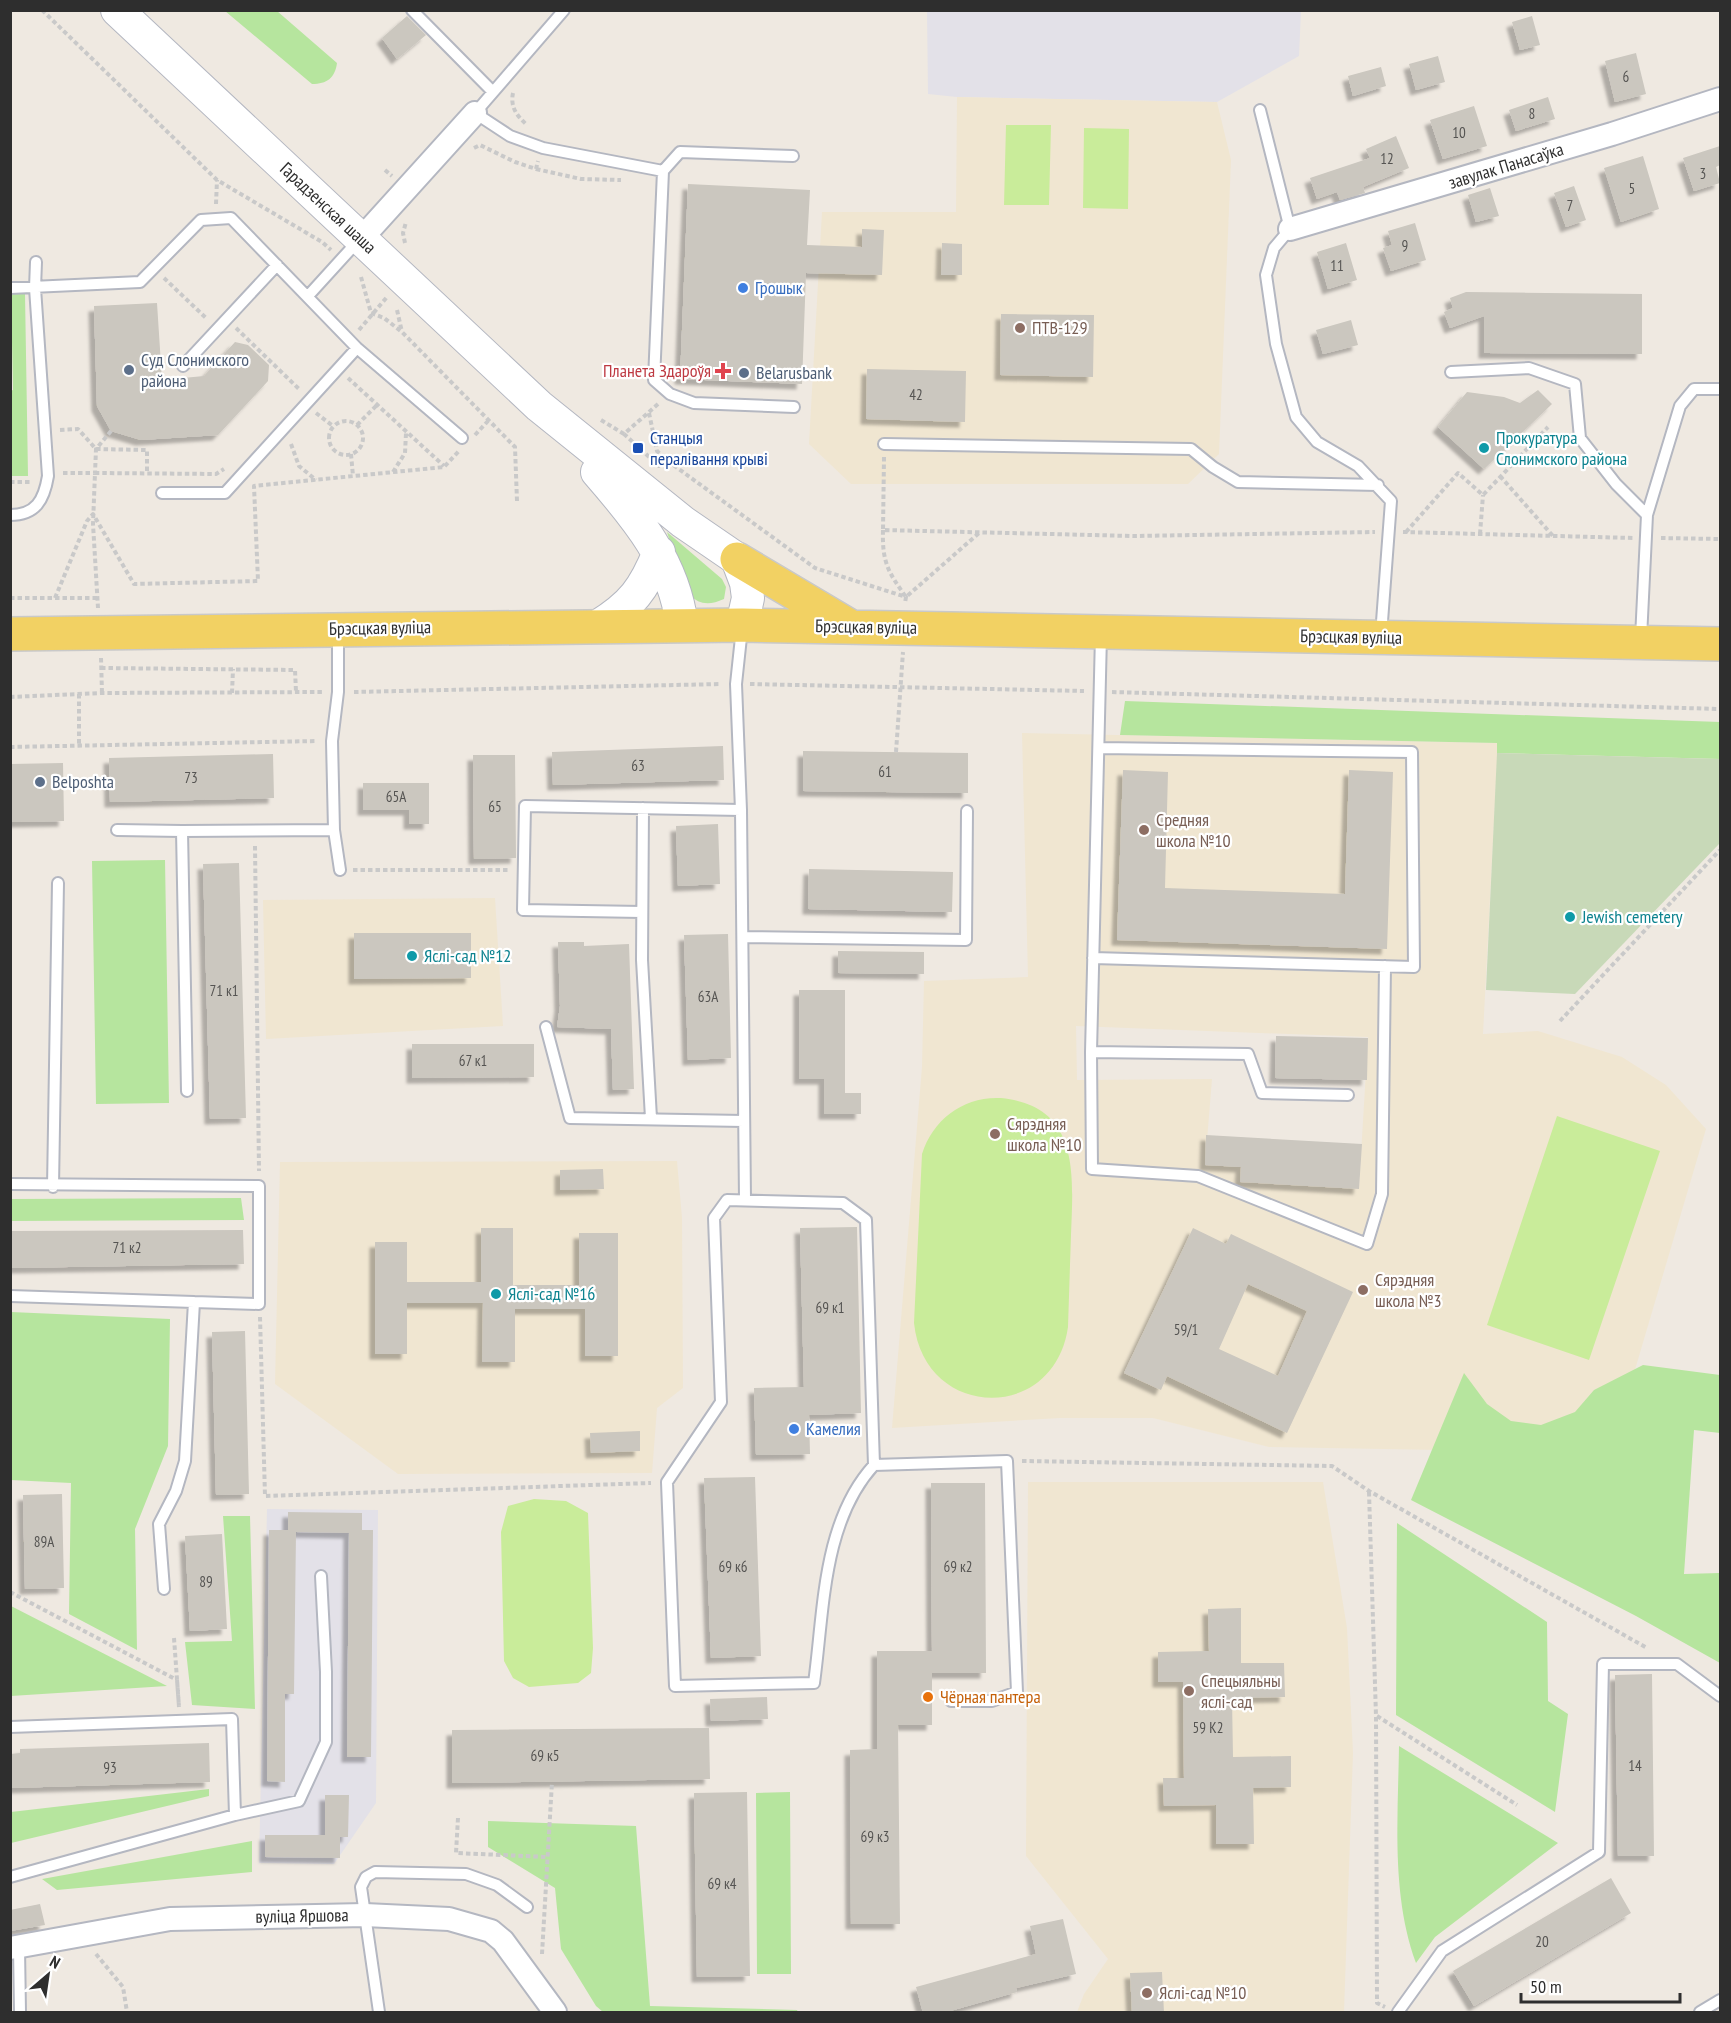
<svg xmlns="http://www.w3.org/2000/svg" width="1731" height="2023" viewBox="0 0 1731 2023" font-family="'PT Sans Narrow',sans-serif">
  <defs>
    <filter id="shadow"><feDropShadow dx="-5.5" dy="5.5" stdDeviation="1.5" flood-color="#0004"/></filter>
  </defs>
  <rect width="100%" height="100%" fill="#efe9e1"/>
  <path fill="#e3e1e8" d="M 927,11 L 1301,11 L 1299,56 L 1217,102 L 957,97 L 928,94 Z
    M 267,1509 L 378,1510 L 376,1803 L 334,1864 L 259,1863 Z"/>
  <path fill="#f0e6d1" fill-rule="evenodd" d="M 957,97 L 1217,102 L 1231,160 L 1219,454 L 1188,484 L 851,484 L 809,444 L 822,212 L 956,212 Z
    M 1022,733 L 1498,743 L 1483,1034 L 1538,1031 L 1622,1057 L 1666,1085 L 1706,1129 L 1629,1390 L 1555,1452 L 1269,1447 L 1153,1418 L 1060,1418 L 892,1428 L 922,1067 L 924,981 L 1028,977 ZM 1076,1026 L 1368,1037 L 1359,1188 L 1241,1167 L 1205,1165 L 1212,1079 L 1077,1080 Z
    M 495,898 L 503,1026 L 266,1039 L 263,900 Z
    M 677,1161 L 682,1218 L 683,1388 L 657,1408 L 652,1473 L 398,1474 L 275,1384 L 280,1162 Z
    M 1028,1482 L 1323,1482 L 1347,1628 L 1353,1753 L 1344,2012 L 1077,2012 L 1084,1994 L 1108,1959 L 1026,1856 Z"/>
  <path fill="#b6e59e" d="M 225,11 L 277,11 L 337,63 C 335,78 327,84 312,84 Z
    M 11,294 L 25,294 L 28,476 L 11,476 L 10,391 L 13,390 Z
    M 667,532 L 722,579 L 726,587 L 724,599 C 681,619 677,562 667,532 Z
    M 1125,701 L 1720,722 L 1720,759 L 1497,753 L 1497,743 L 1120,735 Z
    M 165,860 L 169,1103 L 96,1104 L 92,861 Z
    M 241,1198 L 244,1220 L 11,1221 L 11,1199 Z
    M 11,1312 L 170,1319 L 168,1446 L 135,1529 L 137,1650 L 69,1614 L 71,1483 L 11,1480 Z
    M 1643,1365 L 1720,1375 L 1720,1433 L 1694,1430 L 1684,1574 L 1720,1573 L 1720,1663 L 1636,1616 L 1411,1500 L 1464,1373 L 1487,1404 L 1511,1421 L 1541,1425 L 1575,1412 L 1594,1390 Z
    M 223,1516 L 250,1516 L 255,1709 L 192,1705 L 185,1642 L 232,1641 Z
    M 1397,1523 L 1547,1622 L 1548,1701 L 1568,1714 L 1555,1812 L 1396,1715 Z
    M 11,1606 L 167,1686 L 11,1696 Z
    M 1399,1746 L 1558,1843 L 1435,1937 L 1416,1963 C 1391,1895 1398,1818 1399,1746 Z
    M 209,1789 L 209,1796 L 11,1843 L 11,1812 Z
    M 790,1792 L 791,1974 L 757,1974 L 756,1793 Z
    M 488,1821 L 636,1826 L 650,2006 L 797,2010 L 798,2012 L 603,2012 L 596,2006 L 561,1949 L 555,1888 L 488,1847 Z
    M 252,1841 L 252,1872 L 57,1890 L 42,1879 Z"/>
  <path fill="#c8d9b8" d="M 1497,753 L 1720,759 L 1720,843 L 1575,994 L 1486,990 Z"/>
  <path fill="#c9ec9a" d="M 1006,125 L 1051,125 L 1049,205 L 1004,205 Z
    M 1084,128 L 1129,129 L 1128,209 L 1083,208 Z
    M 1001,1098 C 1081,1106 1073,1176 1071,1235 C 1070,1265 1069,1296 1068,1327 C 1054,1424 924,1420 914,1323 L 922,1154 C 933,1119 964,1096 1001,1098 Z
    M 1557,1116 L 1660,1151 L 1589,1360 L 1487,1325 Z
    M 534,1499 L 566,1501 L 588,1513 L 593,1648 L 591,1673 L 578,1683 L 529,1687 L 513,1678 L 504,1661 L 501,1532 L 508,1506 Z"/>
  <path fill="#cbc7bf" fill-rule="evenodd" filter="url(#shadow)" d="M 407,16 L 426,35 L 397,59 L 382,38 Z
    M 1532,16 L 1540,45 L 1520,50 L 1512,22 Z
    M 1636,53 L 1646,94 L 1615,102 L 1605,61 Z
    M 1438,56 L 1445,82 L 1416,90 L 1409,64 Z
    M 1381,67 L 1386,86 L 1353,96 L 1348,76 Z
    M 1548,97 L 1555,119 L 1516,131 L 1509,110 Z
    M 1474,106 L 1487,146 L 1443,159 L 1430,120 Z
    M 1396,136 L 1409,168 L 1363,187 L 1365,193 L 1340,200 L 1337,192 L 1317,199 L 1310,178 L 1370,158 L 1366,149 Z
    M 1720,146 L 1720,165 L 1716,167 L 1720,183 L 1694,191 L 1683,158 Z
    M 1643,156 L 1659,209 L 1621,222 L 1604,168 Z
    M 688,184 L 810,190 L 807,245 L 862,247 L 862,229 L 884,230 L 882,275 L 806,273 L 802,384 L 680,379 Z
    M 1574,186 L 1586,220 L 1566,227 L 1554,193 Z
    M 1490,188 L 1499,216 L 1476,222 L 1468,195 Z
    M 1415,223 L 1426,260 L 1391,271 L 1383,248 L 1392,245 L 1388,231 Z
    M 942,243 L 962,244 L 962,275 L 941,275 Z
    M 1346,243 L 1357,280 L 1328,289 L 1317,252 Z
    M 1466,292 L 1642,294 L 1642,354 L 1484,353 L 1484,316 L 1450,328 L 1444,312 L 1453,308 L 1450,298 Z
    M 157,303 L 162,380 L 204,376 L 235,342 L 248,345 L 269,365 L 268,381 L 218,435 L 141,440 L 111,431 L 97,406 L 94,306 Z
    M 1001,314 L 1094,315 L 1093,377 L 1000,375 Z
    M 1351,320 L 1358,345 L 1323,354 L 1316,330 Z
    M 867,369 L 966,371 L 965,422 L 866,419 Z
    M 1538,390 L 1552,404 L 1484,469 L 1438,427 L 1467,392 L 1504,397 L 1520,403 Z
    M 723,746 L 724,780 L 553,785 L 552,752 Z
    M 803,751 L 968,753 L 968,793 L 803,791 Z
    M 273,754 L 274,798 L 110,802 L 109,758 Z
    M 473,755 L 515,755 L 516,858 L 474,859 Z
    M 63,763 L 64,821 L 10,822 L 10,764 Z
    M 1123,770 L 1168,772 L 1165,888 L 1345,894 L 1349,770 L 1393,772 L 1387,949 L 1117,940 Z
    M 363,783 L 429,783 L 429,824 L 409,824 L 409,810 L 363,810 Z
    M 718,824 L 720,884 L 678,886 L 676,826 Z
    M 239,863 L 246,1118 L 210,1119 L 203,864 Z
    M 809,869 L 953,872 L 952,912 L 808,909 Z
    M 354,933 L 471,933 L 471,978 L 354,979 Z
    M 728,934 L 731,1058 L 688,1060 L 684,935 Z
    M 558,942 L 584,942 L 584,946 L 629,944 L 634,1089 L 613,1090 L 611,1029 L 557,1027 L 560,1006 Z
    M 838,951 L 924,952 L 924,974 L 838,973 Z
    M 799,990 L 845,990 L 845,1093 L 861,1093 L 861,1114 L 824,1114 L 824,1079 L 799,1079 Z
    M 1276,1036 L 1368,1038 L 1367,1080 L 1275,1078 Z
    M 412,1044 L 534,1044 L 534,1077 L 412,1078 Z
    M 1206,1135 L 1362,1144 L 1359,1189 L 1240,1182 L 1241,1167 L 1205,1165 Z
    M 603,1169 L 604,1189 L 560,1190 L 560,1170 Z
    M 857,1227 L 861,1413 L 809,1415 L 810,1454 L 756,1455 L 754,1388 L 804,1387 L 800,1228 Z
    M 481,1228 L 513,1228 L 513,1285 L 579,1285 L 579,1233 L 618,1233 L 618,1356 L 585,1356 L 585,1309 L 515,1309 L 515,1362 L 482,1362 L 483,1303 L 407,1303 L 407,1354 L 375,1354 L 375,1242 L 407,1242 L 407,1282 L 481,1282 Z
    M 1193,1228 L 1226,1244 L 1231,1234 L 1353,1292 L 1287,1433 L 1167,1376 L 1161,1390 L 1124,1373 ZM 1248,1284 L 1307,1311 L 1278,1376 L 1219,1349 Z
    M 243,1230 L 244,1264 L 10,1268 L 10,1231 Z
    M 245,1331 L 249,1494 L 216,1495 L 212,1332 Z
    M 640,1431 L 640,1451 L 591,1453 L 590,1433 Z
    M 755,1477 L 761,1656 L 711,1658 L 704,1478 Z
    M 931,1483 L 985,1483 L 986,1673 L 932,1673 L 932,1725 L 898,1725 L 900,1924 L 851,1924 L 850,1750 L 877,1749 L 877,1651 L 932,1651 Z
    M 62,1494 L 64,1588 L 25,1589 L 23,1495 Z
    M 288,1512 L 362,1513 L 362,1530 L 373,1530 L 371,1757 L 347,1757 L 349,1533 L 296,1532 L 294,1694 L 285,1694 L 285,1782 L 267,1781 L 269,1530 L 288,1530 Z
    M 222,1534 L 227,1629 L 190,1631 L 185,1536 Z
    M 1241,1608 L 1241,1663 L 1284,1663 L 1285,1697 L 1232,1698 L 1233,1757 L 1291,1756 L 1291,1787 L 1253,1788 L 1254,1844 L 1216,1844 L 1216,1805 L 1164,1806 L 1163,1778 L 1184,1778 L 1183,1682 L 1158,1682 L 1158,1652 L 1209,1651 L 1208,1609 Z
    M 1652,1674 L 1654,1856 L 1618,1856 L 1615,1675 Z
    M 767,1697 L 768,1719 L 711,1721 L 710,1699 Z
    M 709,1728 L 710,1779 L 452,1783 L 452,1730 Z
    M 209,1743 L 210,1782 L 10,1788 L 10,1754 L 20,1753 L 20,1749 Z
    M 747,1792 L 750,1976 L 697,1977 L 694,1793 Z
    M 325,1795 L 349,1795 L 348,1837 L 340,1837 L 340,1858 L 265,1857 L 265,1835 L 325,1835 Z
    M 1611,1878 L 1631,1913 L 1474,2006 L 1453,1971 Z
    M 40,1904 L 45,1925 L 10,1931 L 10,1910 Z
    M 1063,1919 L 1076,1974 L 1016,1988 L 1017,1992 L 943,2013 L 923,2013 L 916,1987 L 1036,1954 L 1030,1926 Z
    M 1162,1972 L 1164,2013 L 1132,2013 L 1130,1973 Z"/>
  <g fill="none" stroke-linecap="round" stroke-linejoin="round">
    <defs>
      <path id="service" d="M 412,10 L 493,92
        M 564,10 L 475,113 L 510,136 L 543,148 L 663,171 L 654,380 L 670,394 L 694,403 L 794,407
        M 1260,110 L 1290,229 L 1274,248 L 1266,275 L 1276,344 L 1296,417 L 1317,442 L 1358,466 L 1391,501 L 1381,635
        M 663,171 L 680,152 L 793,156
        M 10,288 L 140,282 L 201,220 L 231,218 L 357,348 L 462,438
        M 308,296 L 358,241
        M 183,366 L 277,265
        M 1451,372 L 1529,368 L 1575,384 L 1580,438 L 1616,484 L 1647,515
        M 884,444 L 1191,449 L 1213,467 L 1238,482 L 1378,485
        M 162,493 L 225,493 L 357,348
        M 10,515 C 36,515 44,500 48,476 L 35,288 L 36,262
        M 742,628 L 736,684 L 741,810 L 745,1199
        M 338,635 L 338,692 L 332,741 L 334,830 L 340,870
        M 1101,635 L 1091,1052 L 1092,1169 L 1198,1176 L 1367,1244 L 1382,1194 L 1385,966
        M 1641,638 L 1647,515 L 1680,406 L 1694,389 L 1720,389
        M 643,808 L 642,960 L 651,1118
        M 117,830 L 182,831
        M 642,912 L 523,910 L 525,806 L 741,810
        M 743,937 L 966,940 L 967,811
        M 1093,958 L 1414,967 L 1412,752 L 1099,748
        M 546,1027 L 570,1118 L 744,1121
        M 1091,1052 L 1248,1054 L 1262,1093 L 1348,1095
        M 187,1091 L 182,831 L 334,830
        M 10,1184 L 259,1186 L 259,1304 L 194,1302 L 185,1461 L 176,1491 L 159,1524 L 164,1589
        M 53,1187 L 58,883
        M 10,1296 L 194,1302
        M 874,1465 C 822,1522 824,1611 814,1683 L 675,1686 L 667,1482 L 721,1402 L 714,1218 L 727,1200 L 843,1203 L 866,1220 L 874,1465 L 1007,1461 L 1017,1692 L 992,1701 L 951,1701
        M 10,1727 L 232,1719 L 235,1815 L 10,1877
        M 235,1815 L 299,1801 L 326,1742 L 326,1672 L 321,1576
        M 19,1948 L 20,2012
        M 379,2012 L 361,1887 L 366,1877 L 375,1872 L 466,1874 L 497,1885 L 527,1907
        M 1398,2012 L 1442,1951 L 1599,1852 L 1603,1664 L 1677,1664 L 1720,1696
        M 1700,2012 L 1720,2000"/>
      <path id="minor" d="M 1290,229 L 1612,134 L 1720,99
        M 361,239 L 475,113
        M 10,1948 L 170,1919 L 365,1915 L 449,1919 L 491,1931 L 503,1941 L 555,2012"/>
      <path id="secondary" d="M 117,10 L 539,406 L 683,522 L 737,559 L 746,583 L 748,598 L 742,625
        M 597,472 C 637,518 674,562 682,625
        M 598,626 C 632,605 644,589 659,552"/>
      <path id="primary" d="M 737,559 L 848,625
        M 10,634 L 742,625 L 1720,644"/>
    </defs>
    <use href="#service" stroke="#b4b7c1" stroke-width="14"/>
    <use href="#minor" stroke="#b4b7c1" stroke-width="26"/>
    <use href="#secondary" stroke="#b4b7c1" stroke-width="34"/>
    <use href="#primary" stroke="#c9c9c9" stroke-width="36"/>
    <path stroke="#c9c9c9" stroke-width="4" stroke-dasharray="4.5 3" stroke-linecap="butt" d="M 42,10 L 217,180 L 322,242 L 331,250
      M 513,93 C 510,107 517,116 527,125
      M 474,148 L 480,145 L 515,162 L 536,169 L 538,161
      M 536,169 L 581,179 L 621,180
      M 385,170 L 392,176
      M 216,204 L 217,180
      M 405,243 L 403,233 L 406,222
      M 361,277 L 371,313
      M 164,278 L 206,318
      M 397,310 L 402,332
      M 371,313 L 384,318 L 402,332 L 515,447 L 517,501
      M 236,328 L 300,390
      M 359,330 L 387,297
      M 348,378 L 444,466
      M 658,404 L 624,434 L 659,466 L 665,459 L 815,568 L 906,597 L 905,603
      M 316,413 L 333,426
      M 649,413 L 657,451 L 665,459
      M 601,420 L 624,434
      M329 438a17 17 0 1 1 34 0a17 17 0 1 1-34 0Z
      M 357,425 L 377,405
      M 60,430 L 78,429 L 96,449 L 147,450 L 147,473
      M 475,435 L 488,421
      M 291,444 L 299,466 L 316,480
      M 351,454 L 353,476
      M 884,457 L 883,530 L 1133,536 L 1375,532
      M 393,472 L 405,453 L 406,433
      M 63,473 L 95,473 L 96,449 L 111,431
      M 1500,476 L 1553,536
      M 10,482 L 31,482
      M 883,530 C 882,562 888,572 906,597 L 979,533
      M 1403,532 L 1633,538
      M 1406,532 L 1458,473 L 1483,495 L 1548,427
      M 1480,534 L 1483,495
      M 1661,538 L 1720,539
      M 10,598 L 97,598
      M 55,598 L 87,521 L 93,514 L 134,584 L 258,581 L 254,486 L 444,467 L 459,451
      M 98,608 L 93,524 L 95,473 L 216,474 L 224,469
      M 101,658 L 102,693
      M 101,668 L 295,670 L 296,692
      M 750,684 L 1084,691
      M 354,692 L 721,684
      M 1112,692 L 1720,709
      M 232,693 L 233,669
      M 79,694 L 79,745
      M 10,697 L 102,693 L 322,692
      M 10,747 L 317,741
      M 896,752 L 903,652
      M 255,846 L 259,1171
      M 353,870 L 510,870
      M 1560,1021 L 1720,850
      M 260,1317 L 265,1496 L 651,1483
      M 1022,1461 L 1332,1466 L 1369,1491 L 1647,1648
      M 1369,1492 L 1376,1716 L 1377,2003 L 1385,2007
      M 10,1592 L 177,1680 L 179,1707
      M 174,1638 L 179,1707
      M 1377,1716 L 1517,1805
      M 458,1818 L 456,1853 L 547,1857
      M 96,1954 L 123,1987 L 127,2012
      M 542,1954 L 552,1782"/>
    <use href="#service" stroke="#fff" stroke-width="10"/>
    <use href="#minor" stroke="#fff" stroke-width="22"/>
    <use href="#secondary" stroke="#fff" stroke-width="32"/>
    <use href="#primary" stroke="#f2d163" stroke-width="33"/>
  </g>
  <g fill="#3f7fe0" stroke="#fff" stroke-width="2">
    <circle cx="743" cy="288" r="6"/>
    <circle cx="794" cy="1429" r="6"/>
  </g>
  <g fill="#8d6e63" stroke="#fff" stroke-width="2">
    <circle cx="1020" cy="328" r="6"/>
    <circle cx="1144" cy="830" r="6"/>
    <circle cx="995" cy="1134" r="6"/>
    <circle cx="1363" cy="1290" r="6"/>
    <circle cx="1189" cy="1691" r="6"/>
    <circle cx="1147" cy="1993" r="6"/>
  </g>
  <g fill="#5c6f8a" stroke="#fff" stroke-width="2">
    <circle cx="129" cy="370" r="6"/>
    <circle cx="744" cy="373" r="6"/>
    <circle cx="40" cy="782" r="6"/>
  </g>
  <path fill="#e0444e" stroke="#fff" stroke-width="2" d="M720 362h6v6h6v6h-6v6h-6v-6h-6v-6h6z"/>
  <rect fill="#1a4fb4" stroke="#fff" stroke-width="2" x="632" y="442" width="12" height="12" rx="3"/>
  <g fill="#0f9aa8" stroke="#fff" stroke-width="2">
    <circle cx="1484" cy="448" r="6"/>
    <circle cx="1570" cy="917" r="6"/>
    <circle cx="412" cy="956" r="6"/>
    <circle cx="496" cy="1294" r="6"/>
  </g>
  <circle fill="#e8710a" stroke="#fff" stroke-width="2" cx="928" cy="1697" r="6"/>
  <g text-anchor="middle" stroke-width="4.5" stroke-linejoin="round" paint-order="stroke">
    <g font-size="15" fill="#555452">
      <text x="1626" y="82">6</text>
      <text x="1532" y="119">8</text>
      <text x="1459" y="138">10</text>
      <text x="1387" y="164">12</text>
      <text x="1703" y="179">3</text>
      <text x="1632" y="194">5</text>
      <text x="1570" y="211">7</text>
      <text x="1405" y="251">9</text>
      <text x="1337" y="271">11</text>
      <text x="916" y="400">42</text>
      <text x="638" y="771">63</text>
      <text x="885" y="777">61</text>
      <text x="191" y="783">73</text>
      <text x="396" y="802">65А</text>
      <text x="495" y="812">65</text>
      <text x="224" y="996">71 к1</text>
      <text x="708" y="1002">63А</text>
      <text x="473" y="1066">67 к1</text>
      <text x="127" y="1253">71 к2</text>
      <text x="830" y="1313">69 к1</text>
      <text x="1186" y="1335">59/1</text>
      <text x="44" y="1547">89А</text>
      <text x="733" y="1572">69 к6</text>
      <text x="958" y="1572">69 к2</text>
      <text x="206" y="1587">89</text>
      <text x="1208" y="1733">59 К2</text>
      <text x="545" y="1761">69 к5</text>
      <text x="1635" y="1771">14</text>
      <text x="110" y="1773">93</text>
      <text x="875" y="1842">69 к3</text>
      <text x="722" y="1889">69 к4</text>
      <text x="1542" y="1947">20</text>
    </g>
    <g font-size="18" fill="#2e2e2e" stroke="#fff">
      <text transform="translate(1506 166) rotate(-17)" y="6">завулак Панасаўка</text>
      <text transform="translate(328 208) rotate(43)" y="6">Гарадзенская шаша</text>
      <text transform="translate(866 627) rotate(1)" y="6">Брэсцкая вуліца</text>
      <text transform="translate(380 628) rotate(-1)" y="6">Брэсцкая вуліца</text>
      <text transform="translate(1351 637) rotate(1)" y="6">Брэсцкая вуліца</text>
      <text transform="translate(302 1916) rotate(-1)" y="6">вуліца Яршова</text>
    </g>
    <g font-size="18" fill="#366cbe" stroke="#fff" text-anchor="start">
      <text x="755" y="294">Грошык</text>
      <text x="806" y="1435">Камелия</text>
    </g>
    <g font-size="18" fill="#785e54" stroke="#fff" text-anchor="start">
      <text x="1032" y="334">ПТВ-129</text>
      <text x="1156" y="826">Средняя<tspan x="1156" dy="21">школа №10</tspan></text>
      <text x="1007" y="1130">Сярэдняя<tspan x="1007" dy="21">школа №10</tspan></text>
      <text x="1375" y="1286">Сярэдняя<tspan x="1375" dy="21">школа №3</tspan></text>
      <text x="1201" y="1687">Спецыяльны<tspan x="1201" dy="21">яслі-сад</tspan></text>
      <text x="1159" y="1999">Яслі-сад №10</text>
    </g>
    <g font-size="18" fill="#4e5e75" stroke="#fff" text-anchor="start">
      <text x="141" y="366">Суд Слонимского<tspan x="141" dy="21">района</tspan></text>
      <text x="756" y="379">Belarusbank</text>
      <text x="52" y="788">Belposhta</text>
    </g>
    <g font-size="18" fill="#be3a42" stroke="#fff" text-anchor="end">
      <text x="711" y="377">Планета Здароўя</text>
    </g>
    <g font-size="18" fill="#164399" stroke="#fff" text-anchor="start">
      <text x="650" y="444">Станцыя<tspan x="650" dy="21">пералівання крыві</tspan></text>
    </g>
    <g font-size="18" fill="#0d838f" stroke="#fff" text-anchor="start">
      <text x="1496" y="444">Прокуратура<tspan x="1496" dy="21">Слонимского района</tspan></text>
      <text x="1582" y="923">Jewish cemetery</text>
      <text x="424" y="962">Яслі-сад №12</text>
      <text x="508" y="1300">Яслі-сад №16</text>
    </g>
    <g font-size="18" fill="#c56008" stroke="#fff" text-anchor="start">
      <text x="940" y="1703">Чёрная пантера</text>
    </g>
  </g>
  <rect width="1731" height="2023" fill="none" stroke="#2e2e2e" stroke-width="24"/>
  <g transform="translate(48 1975) rotate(29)" stroke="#ffffff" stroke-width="4.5" paint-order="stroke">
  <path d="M0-4.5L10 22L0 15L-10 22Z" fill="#2e2e2e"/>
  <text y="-9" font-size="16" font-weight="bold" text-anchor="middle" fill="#2e2e2e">N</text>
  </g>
  <path d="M1521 1993v9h159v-9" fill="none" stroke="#2e2e2e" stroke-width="3"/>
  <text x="1530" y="1993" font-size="18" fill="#2e2e2e" stroke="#ffffff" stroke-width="4.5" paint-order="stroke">50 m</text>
</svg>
